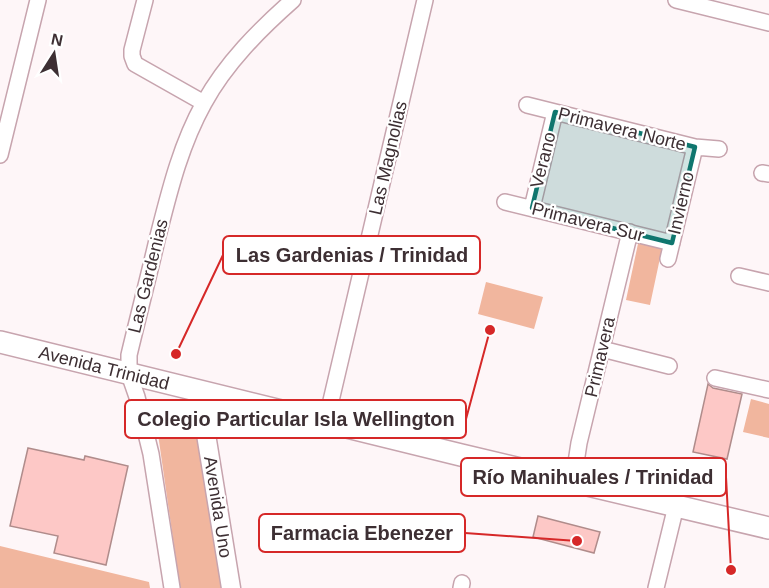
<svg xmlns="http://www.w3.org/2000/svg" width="769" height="588" viewBox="0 0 769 588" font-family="Arial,sans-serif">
  <rect width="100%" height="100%" fill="#fef6f8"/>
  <path fill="#f1b69e" d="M 639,239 L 663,244 L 650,305 L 626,300 Z
    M 486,282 L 543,297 L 534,329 L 478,314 Z
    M 153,399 L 194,408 L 224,588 L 180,588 Z
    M 751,399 L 769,404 L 769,438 L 743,432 Z
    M 0,546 L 149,582 L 150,588 L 0,588 Z"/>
  <path fill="#fdc8c6" stroke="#b08c8b" stroke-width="1.5" d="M 708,384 L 713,388 L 742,394 L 727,459 L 693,452 Z
    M 28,448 L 84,460 L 85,456 L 128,466 L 106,565 L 54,553 L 58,536 L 10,526 Z
    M 538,516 L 600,532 L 594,553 L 533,537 Z"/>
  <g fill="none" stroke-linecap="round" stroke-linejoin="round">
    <defs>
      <path id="minor" d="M 145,0 L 132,50 L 132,56 L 135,64 L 204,103
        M 676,0 L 769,23
        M 527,105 L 695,147 L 719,149
        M 0,155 L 38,0
        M 762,173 L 769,174
        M 505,202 L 672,243
        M 532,208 L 555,112
        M 668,259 L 695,147
        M 739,276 L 769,283
        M 602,349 L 669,366
        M 715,378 L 769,390
        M 326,422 L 425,0
        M 573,482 L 579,443 L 630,232
        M 172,588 L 151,454 L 137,397 L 129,374 L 129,355 C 138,317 148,279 157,240 C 169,193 180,146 204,103 C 226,63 259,30 293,0
        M 461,588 L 462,583
        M 656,588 L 676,506"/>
      <path id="tertiary" d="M 199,391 L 231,588"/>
      <path id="secondary" d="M 0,342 L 461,455 L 769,528"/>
    </defs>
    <use href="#minor" stroke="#c7a4ae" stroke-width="18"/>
    <use href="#tertiary" stroke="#c7a4ae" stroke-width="21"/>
    <use href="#secondary" stroke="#c7a4ae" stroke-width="24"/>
    <use href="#minor" stroke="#fff" stroke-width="15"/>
    <use href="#tertiary" stroke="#fff" stroke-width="18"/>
    <use href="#secondary" stroke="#fff" stroke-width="21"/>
  </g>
  <path fill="#0f766e" fill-opacity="0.2" stroke="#0f766e" stroke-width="4.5" stroke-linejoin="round" d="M 555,112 L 695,147 L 672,243 L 532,208 Z"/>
  <g text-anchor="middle" stroke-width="4.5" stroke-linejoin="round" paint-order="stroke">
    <g font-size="18" fill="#3d2f33" stroke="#fff">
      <text transform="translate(622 129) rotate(14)" y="6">Primavera Norte</text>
      <text transform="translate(388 158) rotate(-77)" y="6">Las Magnolias</text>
      <text transform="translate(543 160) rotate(-76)" y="6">Verano</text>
      <text transform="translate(681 203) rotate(-77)" y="6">Invierno</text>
      <text transform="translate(588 222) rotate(14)" y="6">Primavera Sur</text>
      <text transform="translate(148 276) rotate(-76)" y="6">Las Gardenias</text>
      <text transform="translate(600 357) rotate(-77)" y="6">Primavera</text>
      <text transform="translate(104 368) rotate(14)" y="6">Avenida Trinidad</text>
      <text transform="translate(218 507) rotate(81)" y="6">Avenida Uno</text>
    </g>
  </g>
  <path fill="none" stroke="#d62828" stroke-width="2" d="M176 354L223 255M490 330L466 419M731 570L726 477M577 541L465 533"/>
  <g fill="#d62828" stroke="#fff" stroke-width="2">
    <circle cx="176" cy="354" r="6"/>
    <circle cx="490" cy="330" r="6"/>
    <circle cx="731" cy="570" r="6"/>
    <circle cx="577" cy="541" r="6"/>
  </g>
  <g fill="#fff" stroke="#d62828" stroke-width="2">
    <rect x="223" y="236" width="257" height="38" rx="6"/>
    <rect x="125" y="400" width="341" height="38" rx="6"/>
    <rect x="461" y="458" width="265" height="38" rx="6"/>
    <rect x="259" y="514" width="206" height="38" rx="6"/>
  </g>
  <g font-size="20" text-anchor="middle" font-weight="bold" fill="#3d2f33">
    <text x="352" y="262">Las Gardenias / Trinidad</text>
    <text x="296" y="426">Colegio Particular Isla Wellington</text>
    <text x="593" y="484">Río Manihuales / Trinidad</text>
    <text x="362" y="540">Farmacia Ebenezer</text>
  </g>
  <g transform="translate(54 54) rotate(12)" stroke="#ffffff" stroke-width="4.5" paint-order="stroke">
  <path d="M0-4.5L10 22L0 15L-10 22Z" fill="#3d2f33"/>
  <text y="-9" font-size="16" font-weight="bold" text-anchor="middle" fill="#3d2f33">N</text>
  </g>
</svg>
